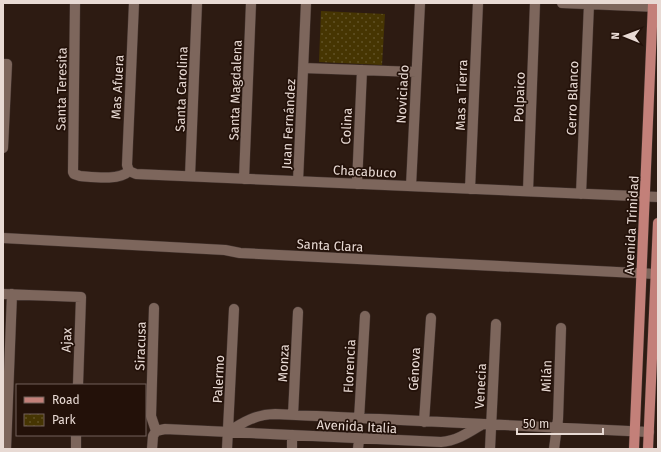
<svg xmlns="http://www.w3.org/2000/svg" width="661" height="452" viewBox="0 0 661 452" font-family="'Fira Sans',sans-serif">
  <defs>
    <pattern id="park-dots" width="8" height="8" patternUnits="userSpaceOnUse"><rect width="8" height="8" fill="#463502"/><path d="M2 2h.1M6 6h.1" fill="none" stroke="#615226" stroke-width="1.8" stroke-linecap="round"/></pattern>
  </defs>
  <rect width="100%" height="100%" fill="#2d1b12"/>
  <path fill="url(#park-dots)" d="M 321,11 L 385,14 L 382,65 L 319,62 Z"/>
  <g fill="none" stroke-linecap="round" stroke-linejoin="round">
    <defs>
      <path id="minor" d="M 75,3 L 73,172 L 74,174 L 80,176 C 93,177 119,181 129,171
        M 562,3 L 658,7
        M 3,64 L 7,64 L 3,148
        M 303,68 L 416,72
        M 129,171 L 136,174 L 658,197
        M 129,171 L 127,165 L 134,3
        M 190,176 L 197,3
        M 244,179 L 251,3
        M 298,181 L 306,3
        M 357,184 L 362,70
        M 411,186 L 420,3
        M 470,189 L 478,3
        M 528,191 L 535,3
        M 581,194 L 589,4
        M 3,238 L 225,250 L 240,253 L 656,274
        M 3,294 L 81,297 L 78,385
        M 154,308 L 151,416 L 156,431
        M 293,415 L 298,312
        M 359,419 L 365,316
        M 424,422 L 431,318
        M 156,431 L 165,429 L 441,442 C 456,441 468,433 481,425
        M 228,432 C 243,422 257,414 275,414 L 649,432
        M 6,449 L 12,294
        M 76,449 L 76,435
        M 152,449 L 153,436 L 156,431
        M 227,449 L 234,309
        M 292,449 L 292,435
        M 358,449 L 359,439
        M 490,449 L 496,324
        M 554,449 L 558,419 L 561,328"/>
      <path id="major" d="M 634,449 L 653,3
        M 648,449 L 658,223"/>
    </defs>
    <use href="#minor" stroke="#43342f" stroke-width="11"/>
    <use href="#major" stroke="#43342f" stroke-width="11"/>
    <use href="#minor" stroke="#7d665c" stroke-width="10"/>
    <use href="#major" stroke="#c38079" stroke-width="10"/>
  </g>
  <g text-anchor="middle" stroke-width="3.5" stroke-linejoin="round" paint-order="stroke">
    <g font-size="13" fill="#e8dad4" stroke="#231109">
      <text transform="translate(117 87) rotate(-87)" y="5">Mas Afuera</text>
      <text transform="translate(61 89) rotate(-89)" y="5">Santa Teresita</text>
      <text transform="translate(181 89) rotate(-88)" y="5">Santa Carolina</text>
      <text transform="translate(235 90) rotate(-88)" y="5">Santa Magdalena</text>
      <text transform="translate(402 94) rotate(-87)" y="5">Noviciado</text>
      <text transform="translate(461 95) rotate(-88)" y="5">Mas a Tierra</text>
      <text transform="translate(519 97) rotate(-88)" y="5">Polpaico</text>
      <text transform="translate(572 98) rotate(-88)" y="5">Cerro Blanco</text>
      <text transform="translate(288 124) rotate(-87)" y="5">Juan Fernández</text>
      <text transform="translate(346 126) rotate(-87)" y="5">Colina</text>
      <text transform="translate(365 171) rotate(3)" y="5">Chacabuco</text>
      <text transform="translate(631 225) rotate(-87)" y="5">Avenida Trinidad</text>
      <text transform="translate(330 245) rotate(3)" y="5">Santa Clara</text>
      <text transform="translate(66 340) rotate(-88)" y="5">Ajax</text>
      <text transform="translate(140 346) rotate(-88)" y="5">Siracusa</text>
      <text transform="translate(283 363) rotate(-87)" y="5">Monza</text>
      <text transform="translate(349 366) rotate(-87)" y="5">Florencia</text>
      <text transform="translate(414 369) rotate(-87)" y="5">Génova</text>
      <text transform="translate(546 376) rotate(-88)" y="5">Milán</text>
      <text transform="translate(218 379) rotate(-87)" y="5">Palermo</text>
      <text transform="translate(480 386) rotate(-87)" y="5">Venecia</text>
      <text transform="translate(357 426) rotate(3)" y="5">Avenida Italia</text>
    </g>
  </g>
  <rect width="661" height="452" fill="none" stroke="#e8dad4" stroke-width="8"/>
  <rect x="16" y="384" width="130" height="52" fill="#231109" stroke="#72615a"/>
  <rect x="24" y="397" width="20" height="6" fill="#c38079" stroke="#72615a"/>
  <text x="52" y="404" font-size="12" fill="#e8dad4">Road</text>
  <rect x="24" y="414" width="20" height="12" fill="url(#park-dots)" stroke="#72615a"/>
  <text x="52" y="424" font-size="12" fill="#e8dad4">Park</text>
  <g transform="translate(625 36) rotate(271)" stroke="#231109" stroke-width="3" paint-order="stroke">
  <path d="M0-3L7 15L0 10L-7 15Z" fill="#e8dad4"/>
  <text y="-6" font-size="11" font-weight="bold" text-anchor="middle" fill="#e8dad4">N</text>
  </g>
  <path d="M517 428v6h86v-6" fill="none" stroke="#e8dad4" stroke-width="2"/>
  <text x="523" y="428" font-size="12" fill="#e8dad4" stroke="#231109" stroke-width="3" paint-order="stroke">50 m</text>
</svg>
